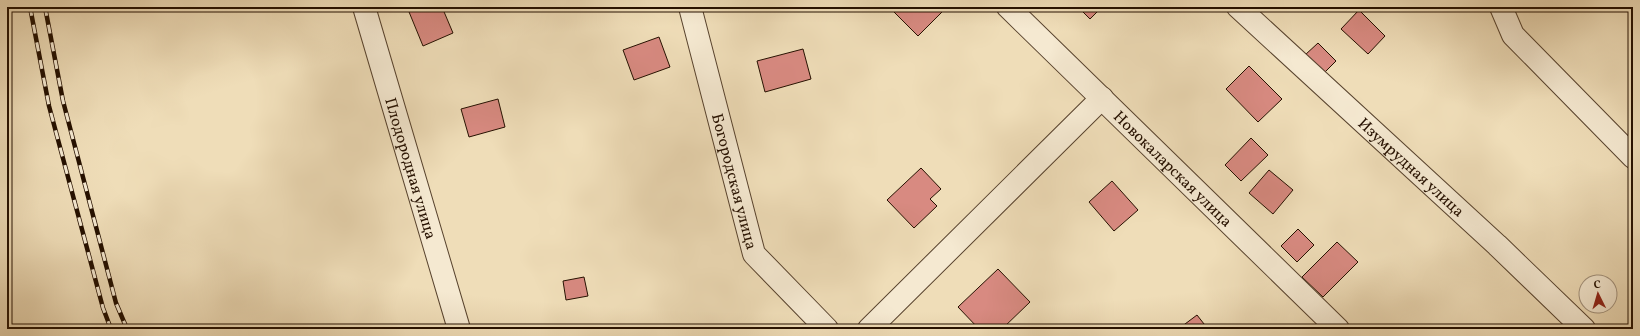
<svg xmlns="http://www.w3.org/2000/svg" width="1640" height="336" viewBox="0 0 1640 336" font-family="Vollkorn,serif">
  <rect width="100%" height="100%" fill="#efddb8"/>
  <filter id="stains"><feTurbulence type="fractalNoise" baseFrequency=".005" numOctaves="4"/><feColorMatrix values="0 0 0 0 .2 0 0 0 0 .09 0 0 0 0 .02 0 0 0 .5 -.17"/></filter>
  <radialGradient id="worn" r=".72"><stop offset=".6" stop-color="#630" stop-opacity="0"/><stop offset="1" stop-color="#630" stop-opacity=".3"/></radialGradient>
  <path fill="#d88a81" stroke="#251000" d="M 407,7 L 442,7 L 453,33 L 423,46 Z
    M 893,7 L 943,7 L 945,9 L 918,36 L 891,9 Z
    M 1078,7 L 1102,7 L 1090,19 Z
    M 1359,10 L 1385,36 L 1368,54 L 1341,29 Z
    M 659,37 L 670,67 L 634,80 L 623,50 Z
    M 1318,43 L 1336,61 L 1323,74 L 1305,55 Z
    M 803,49 L 811,79 L 765,92 L 757,61 Z
    M 1249,66 L 1282,99 L 1258,122 L 1226,89 Z
    M 498,99 L 505,127 L 469,137 L 461,109 Z
    M 1251,138 L 1268,155 L 1241,181 L 1225,165 Z
    M 921,168 L 941,189 L 930,199 L 937,206 L 914,228 L 887,200 Z
    M 1269,170 L 1293,190 L 1273,214 L 1249,193 Z
    M 1112,181 L 1138,210 L 1114,231 L 1089,202 Z
    M 1298,229 L 1314,245 L 1297,262 L 1281,246 Z
    M 1337,242 L 1358,262 L 1323,297 L 1302,277 Z
    M 998,269 L 1030,302 L 1002,329 L 979,329 L 958,307 Z
    M 584,277 L 588,296 L 566,300 L 563,281 Z
    M 1197,315 L 1208,329 L 1182,329 L 1181,327 Z"/>
  <g fill="none" stroke-linecap="round" stroke-linejoin="round">
    <defs>
      <g id="minor">
        <path id="s1" d="M 364,7 L 459,329"/>
        <path id="s2" d="M 690,7 L 754,254 L 827,329"/>
        <path id="s3" d="M 1008,7 L 1338,329"/>
        <path id="s4" d="M 1238,7 L 1497,245 L 1584,329"/>
        <path d="M 1501,7 L 1513,35 L 1633,157"/>
        <path d="M 869,329 L 1102,98"/>
      </g>
    </defs>
    <use href="#minor" stroke="#58432e" stroke-width="24"/>
    <use href="#minor" stroke="#f5e9d1" stroke-width="22"/>
    <defs>
      <path id="rail" d="M 30,7 L 49,106 L 103,308 L 111,329
        M 45,7 L 63,101 L 116,303 L 127,329"/>
    </defs>
    <use href="#rail" stroke="#251000" stroke-width="4.5"/>
    <use href="#rail" stroke="#f5e9d1" stroke-width="3" stroke-dasharray="9" stroke-linecap="butt"/>
  </g>
  <g text-anchor="middle" stroke-width="3.5" stroke-linejoin="round" paint-order="stroke">
    <g font-size="16" fill="#251000" stroke="#f5e9d1">
      <text dy="6" stroke="none"><textPath href="#s4" startOffset="236">Изумрудная улица</textPath></text>
      <text dy="6" stroke="none"><textPath href="#s1" startOffset="168">Плодородная улица</textPath></text>
      <text dy="6" stroke="none"><textPath href="#s3" startOffset="231">Новокаларская улица</textPath></text>
      <text dy="6" stroke="none"><textPath href="#s2" startOffset="180">Богородская улица</textPath></text>
    </g>
  </g>
  <rect width="1640" height="336" fill="none" stroke="#efddb8" stroke-width="24"/>
  <rect x="8" y="8" width="1624" height="320" fill="none" stroke="#251000" stroke-width="2"/>
  <rect x="12" y="12" width="1616" height="312" fill="none" stroke="#251000"/>
  <g transform="translate(1598 294) rotate(355)"><circle r="19" fill="#f5e9d1" stroke="#a2927d"/>
  <path d="M0-3L7 15L0 10L-7 15Z" fill="#8f2418"/>
  <text y="-6" font-size="11" font-weight="bold" text-anchor="middle" fill="#251000">С</text>
  </g>
  <rect width="100%" height="100%" filter="url(#stains)"/>
  <rect width="100%" height="100%" fill="url(#worn)"/>
</svg>
